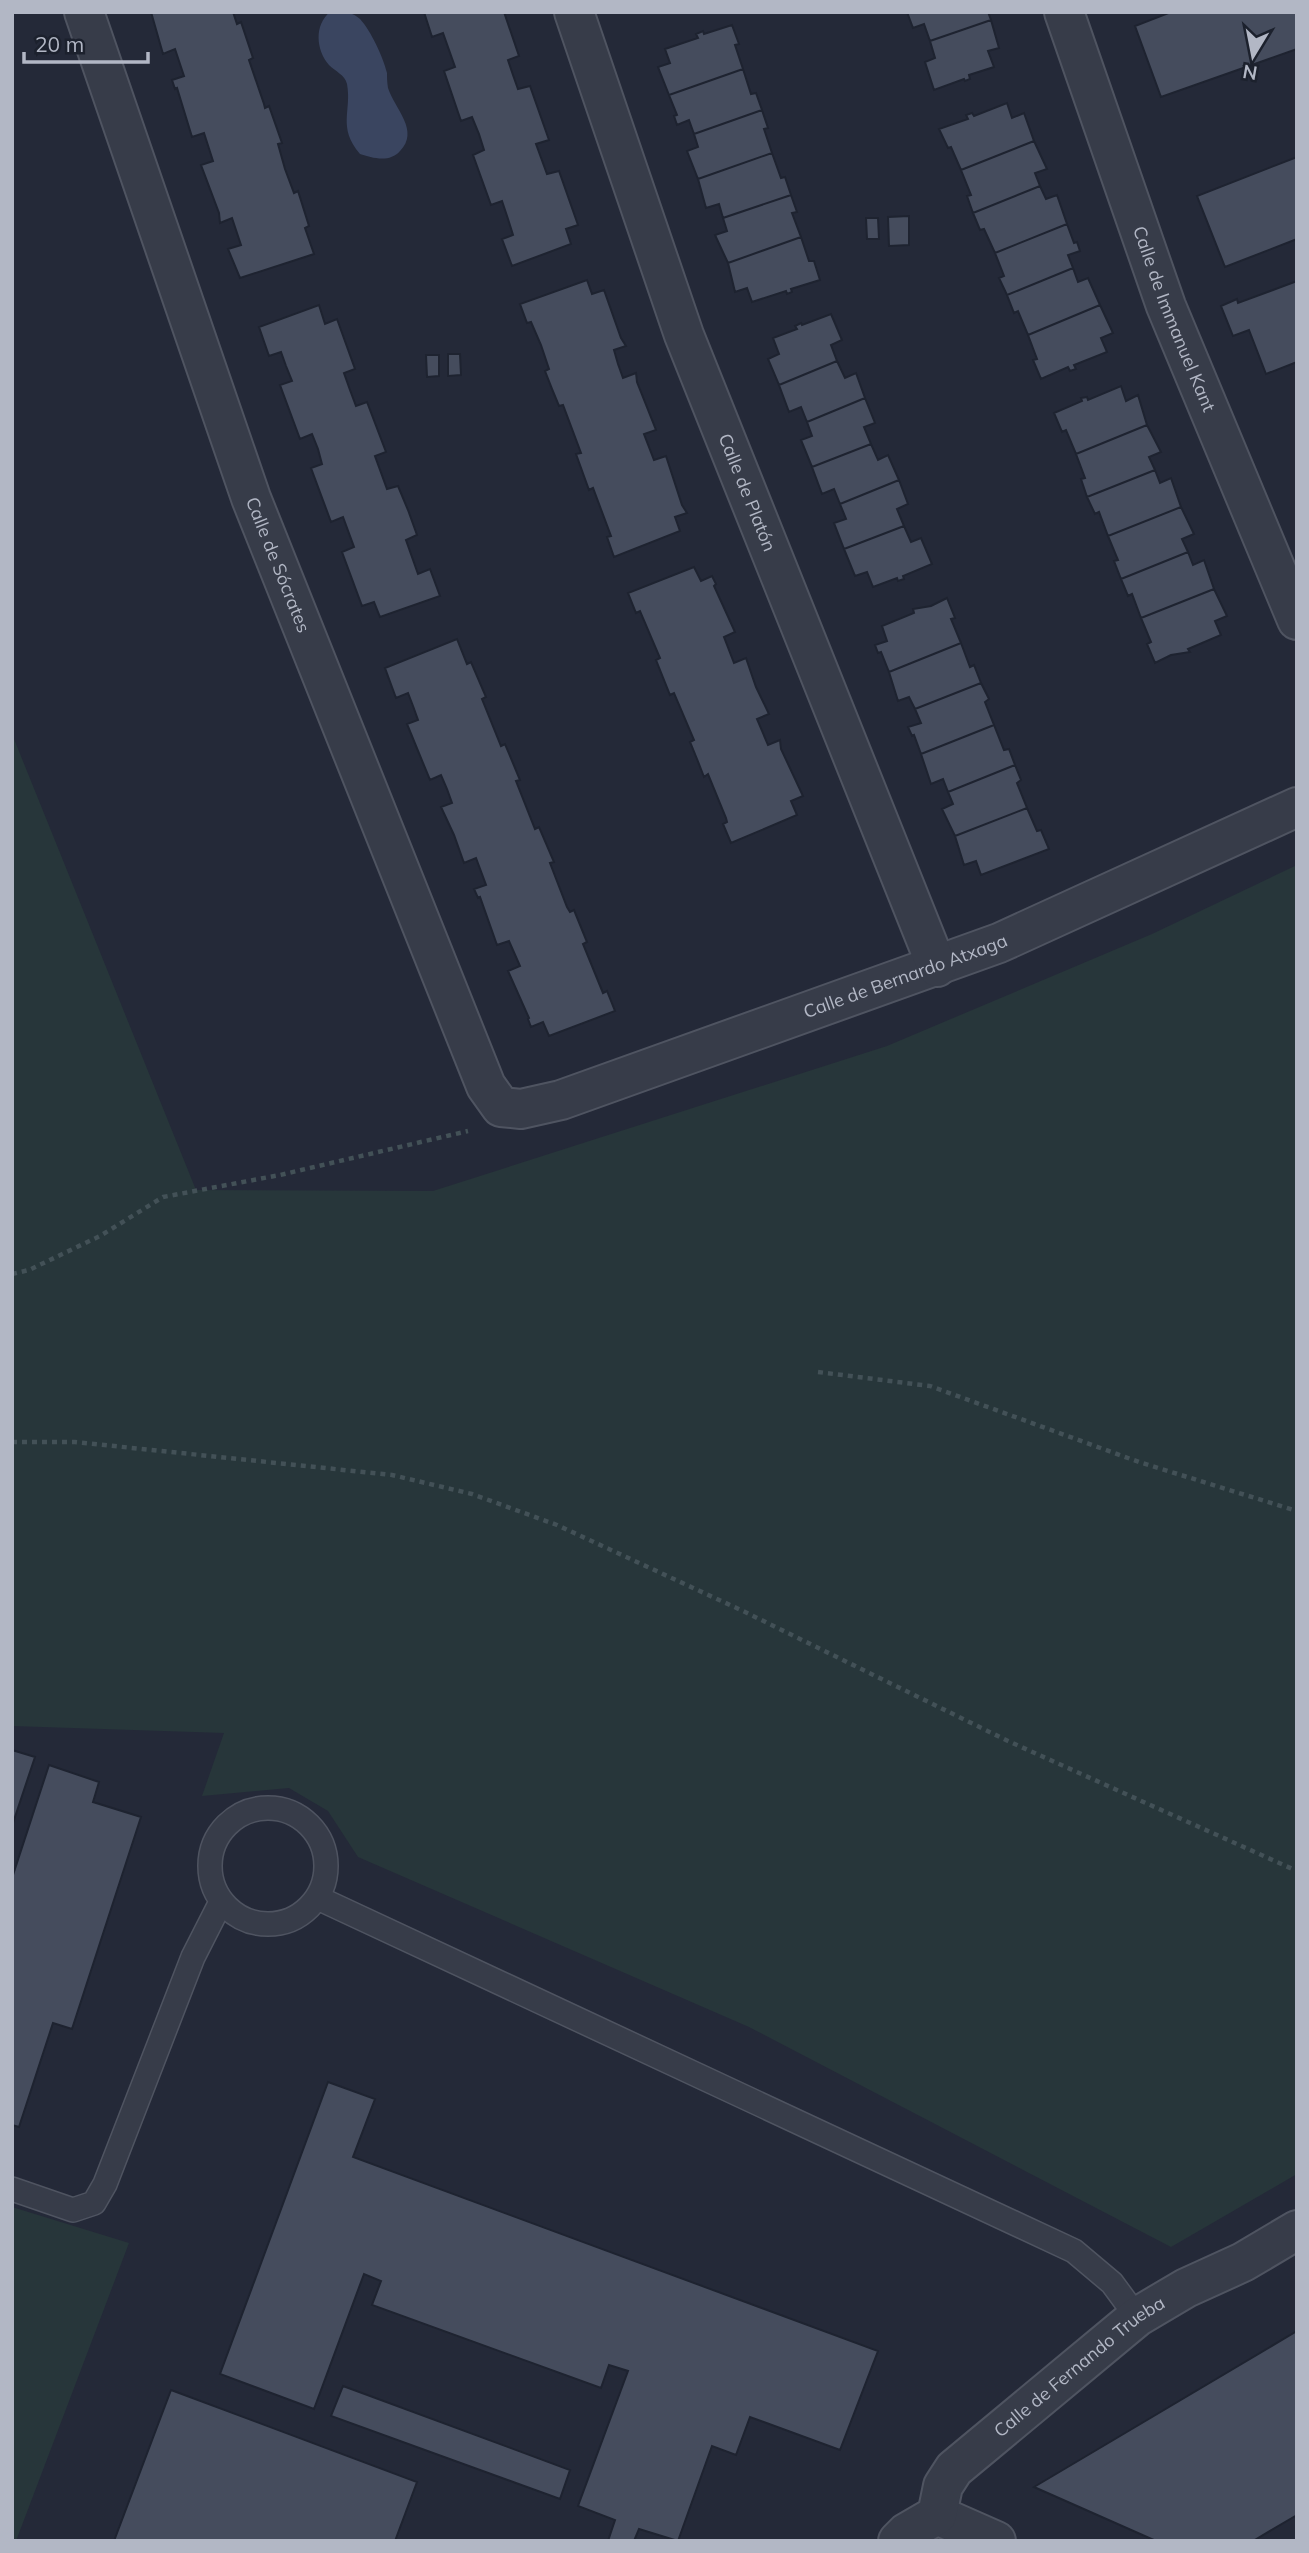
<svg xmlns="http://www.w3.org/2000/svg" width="1309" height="2553" viewBox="0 0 1309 2553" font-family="Mulish,sans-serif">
  <rect width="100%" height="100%" fill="#242938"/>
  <path fill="#27363a" d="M 12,734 L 196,1190 L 433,1191 L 887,1046 L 1152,934 L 1297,865 L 1297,2174 L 1171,2247 L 749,2027 L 358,1857 L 328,1811 L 289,1788 L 202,1796 L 224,1733 L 12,1726 Z
    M 12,2207 L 129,2243 L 16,2541 L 12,2541 Z"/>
  <path fill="#3a4560" d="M 330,12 C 341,12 352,11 360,19 C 371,31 383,57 387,73 C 387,77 387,82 388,88 C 395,109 420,131 400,151 C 390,163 372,158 360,154 C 337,127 352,111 347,84 C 345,75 335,71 329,65 C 316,50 314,25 330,12 Z"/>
  <path fill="#454c5d" stroke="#1e2330" stroke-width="2" d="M 151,12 L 233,12 L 237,24 L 241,22 L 253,58 L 249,60 L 264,104 L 265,108 L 269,106 L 282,143 L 278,144 L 285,169 L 294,193 L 298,191 L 309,226 L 305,228 L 314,254 L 240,278 L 228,249 L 241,245 L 232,218 L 220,223 L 219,213 L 201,165 L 213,161 L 204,133 L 192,137 L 177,88 L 175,89 L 172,80 L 184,76 L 175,49 L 163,54 Z
    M 424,12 L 504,12 L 519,56 L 508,60 L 513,75 L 518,89 L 530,86 L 549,140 L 536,144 L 547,174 L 559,171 L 578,225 L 566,229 L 571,244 L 512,266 L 502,239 L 513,235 L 508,219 L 502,201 L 491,205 L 473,155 L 484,150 L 479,134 L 472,117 L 461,121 L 444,71 L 455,67 L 443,33 L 432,37 Z
    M 907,12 L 988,12 L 991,20 L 930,41 L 924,24 L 913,28 Z
    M 1171,12 L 1297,12 L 1297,49 L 1161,97 L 1135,26 Z
    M 991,20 L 999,48 L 988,51 L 994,67 L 969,75 L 970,79 L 965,81 L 964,79 L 934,90 L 925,62 L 935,58 L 930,41 Z
    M 732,25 L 739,44 L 735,45 L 743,69 L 669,95 L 658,67 L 670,63 L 665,49 L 698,38 L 696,34 L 703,31 L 704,34 Z
    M 743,69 L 751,94 L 756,93 L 762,110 L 694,134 L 689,120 L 677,125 L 674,116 L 677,115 L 669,95 Z
    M 1007,103 L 1012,118 L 1024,113 L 1034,141 L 961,170 L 951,147 L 948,148 L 939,129 L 968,119 L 966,115 L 972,113 L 974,116 Z
    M 762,110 L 768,128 L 764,129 L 772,153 L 698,179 L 687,151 L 698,147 L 694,134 Z
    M 1034,141 L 1047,169 L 1035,173 L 1040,186 L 973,213 L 967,196 L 971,195 L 961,170 Z
    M 772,153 L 781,178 L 785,177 L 791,195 L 723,218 L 719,204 L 706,208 L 698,179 Z
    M 1297,157 L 1297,239 L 1225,267 L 1197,196 Z
    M 1040,186 L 1046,199 L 1057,195 L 1067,224 L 995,253 L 984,229 L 980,230 L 973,213 Z
    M 791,195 L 797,212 L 792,213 L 801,237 L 728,263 L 715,235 L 727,231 L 723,218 Z
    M 909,216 L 909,245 L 889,246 L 888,217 Z
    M 866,218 L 878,218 L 879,239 L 867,239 Z
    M 1067,224 L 1074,243 L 1077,242 L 1080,251 L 1068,255 L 1073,268 L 1007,295 L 999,278 L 1004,276 L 995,253 Z
    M 801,237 L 809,261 L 814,261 L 820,280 L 791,289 L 792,292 L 787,294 L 786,291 L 752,302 L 747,288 L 735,292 L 728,263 Z
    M 1073,268 L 1078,282 L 1088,278 L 1100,305 L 1028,335 L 1018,311 L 1014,313 L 1007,295 Z
    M 587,280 L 592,294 L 604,290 L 621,338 L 626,346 L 614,350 L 618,364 L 623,378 L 636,373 L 637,382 L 656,430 L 644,434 L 654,460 L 666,456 L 682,505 L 687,513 L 675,517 L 680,531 L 614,557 L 607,537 L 611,536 L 593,488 L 589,490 L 576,454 L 581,453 L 563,405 L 559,406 L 552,389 L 545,371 L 549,369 L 541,345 L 531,322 L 527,323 L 520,304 Z
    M 1297,281 L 1297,362 L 1266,374 L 1249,330 L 1233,336 L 1221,306 L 1237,299 L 1238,303 Z
    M 319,305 L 325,324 L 337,319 L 355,369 L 344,373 L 350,390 L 356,406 L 367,402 L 386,452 L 375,456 L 387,489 L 398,486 L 408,510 L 417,535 L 406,540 L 418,574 L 430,569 L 440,596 L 380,617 L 374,602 L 362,606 L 342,552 L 354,547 L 343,517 L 331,522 L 311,468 L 322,464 L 318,449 L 312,434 L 300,439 L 280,385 L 292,381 L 286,366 L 281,352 L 269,356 L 259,327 Z
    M 1100,305 L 1113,333 L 1101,338 L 1107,352 L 1074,365 L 1076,369 L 1070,371 L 1068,367 L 1041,379 L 1033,360 L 1037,359 L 1028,335 Z
    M 831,314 L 842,340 L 831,345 L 837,361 L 779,385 L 768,359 L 779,354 L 773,338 L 797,329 L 795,326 L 801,323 L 802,325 Z
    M 448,354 L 460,354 L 461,375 L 448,376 Z
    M 426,355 L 439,355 L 439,376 L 427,377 Z
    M 837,361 L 845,378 L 856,373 L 865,398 L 807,422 L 801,407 L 789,412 L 779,385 Z
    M 1121,386 L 1126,401 L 1138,395 L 1147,425 L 1076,454 L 1066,430 L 1062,432 L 1054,413 L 1082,401 L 1081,398 L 1087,397 L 1088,400 Z
    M 865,398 L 875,423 L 864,427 L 871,444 L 812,467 L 801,440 L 812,436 L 807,422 Z
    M 1147,425 L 1161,452 L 1149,457 L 1155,470 L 1087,497 L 1081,479 L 1085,478 L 1076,454 Z
    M 871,444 L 878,460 L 888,455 L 899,480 L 840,504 L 834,489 L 822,494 L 812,467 Z
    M 1155,470 L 1160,483 L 1171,478 L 1181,507 L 1108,536 L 1099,512 L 1095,514 L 1087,497 Z
    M 899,480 L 908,504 L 897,509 L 904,526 L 844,549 L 834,523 L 846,519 L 840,504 Z
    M 1181,507 L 1194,534 L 1182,539 L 1188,552 L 1121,579 L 1114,561 L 1118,560 L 1108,536 Z
    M 904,526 L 911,542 L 921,538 L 932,564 L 903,576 L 904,579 L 898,581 L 897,578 L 873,587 L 867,572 L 855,576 L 844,549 Z
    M 1188,552 L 1193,565 L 1204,560 L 1214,589 L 1141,618 L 1132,594 L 1128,596 L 1121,579 Z
    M 694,567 L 701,581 L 712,576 L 716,584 L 714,586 L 735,632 L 724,637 L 734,663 L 746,658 L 756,687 L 769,714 L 757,719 L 768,745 L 780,740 L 781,749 L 803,796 L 791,801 L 797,815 L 731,843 L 723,824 L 727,822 L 726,818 L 708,774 L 704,777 L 697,759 L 690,742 L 694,740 L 674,693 L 670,695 L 656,660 L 660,658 L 640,611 L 636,613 L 628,593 Z
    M 1214,589 L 1227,616 L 1215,621 L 1221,635 L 1188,649 L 1190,652 L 1171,655 L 1155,663 L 1147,644 L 1151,642 L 1141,618 Z
    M 947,598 L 955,618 L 951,619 L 961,643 L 889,672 L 881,652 L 878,653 L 875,645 L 887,641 L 882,626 L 914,613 L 913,609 L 931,606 Z
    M 457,639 L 467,664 L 471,662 L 486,697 L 482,699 L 501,746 L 505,744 L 520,780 L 516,781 L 535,829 L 539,827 L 554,862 L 550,863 L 567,907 L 570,912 L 574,910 L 587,942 L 583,944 L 603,993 L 607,991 L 615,1011 L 549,1036 L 543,1022 L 531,1027 L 528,1019 L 529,1018 L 508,971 L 520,966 L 509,941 L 497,945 L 480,897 L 478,898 L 474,889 L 486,885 L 476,858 L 464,863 L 454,835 L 441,807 L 452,803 L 447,789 L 441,775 L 430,780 L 407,724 L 418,720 L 413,706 L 408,693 L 396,698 L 385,668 Z
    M 961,643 L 970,667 L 974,665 L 981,683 L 915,709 L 909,697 L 898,701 L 889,672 Z
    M 981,683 L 989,699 L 985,702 L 994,725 L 921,754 L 914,735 L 912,736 L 908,727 L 921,723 L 915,709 Z
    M 994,725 L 1004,750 L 1009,749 L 1015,765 L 948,792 L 943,779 L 931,784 L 921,754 Z
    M 1015,765 L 1021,780 L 1017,783 L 1027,808 L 955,836 L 942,809 L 953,804 L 948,792 Z
    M 1027,808 L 1037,831 L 1041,830 L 1049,849 L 981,875 L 976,861 L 964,865 L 955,836 Z
    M 12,1750 L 35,1757 L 12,1826 Z
    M 49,1765 L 99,1782 L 93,1802 L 141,1817 L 72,2029 L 53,2023 L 19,2127 L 12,2125 L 12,1878 Z
    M 328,2082 L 375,2099 L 353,2157 L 878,2351 L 840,2450 L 750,2417 L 736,2455 L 712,2446 L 678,2541 L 639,2529 L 634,2541 L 608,2541 L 615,2520 L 578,2506 L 628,2371 L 609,2365 L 601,2388 L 372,2305 L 381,2281 L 364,2274 L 314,2409 L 220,2374 Z
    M 1297,2331 L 1297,2515 L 1253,2541 L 1156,2541 L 1034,2487 Z
    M 343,2386 L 570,2470 L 560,2499 L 331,2416 Z
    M 171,2390 L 417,2482 L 395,2541 L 114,2541 Z"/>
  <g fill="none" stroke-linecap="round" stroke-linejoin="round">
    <defs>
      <path id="lane" d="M210 1866a58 58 0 1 1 116 0a58 58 0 1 1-116 0Z
        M 318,1898 L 1074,2251 L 1112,2283 L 1137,2317
        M 12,2189 L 73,2210 L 94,2203 L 105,2184 L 193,1957 L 221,1902"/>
      <g id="street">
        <path id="s1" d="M 84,12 L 251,498 L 486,1086 L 501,1107 L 521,1109 L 561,1100 L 999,943 L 1297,807"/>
        <path id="s2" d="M 574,12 L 684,335 L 937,967"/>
        <path id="s3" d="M 1064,12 L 1166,306 L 1297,620"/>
        <path d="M 937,2515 L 996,2541"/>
        <path id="s4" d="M 898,2541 L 906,2533 L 937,2515 L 943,2486 L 954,2469 L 1137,2317 L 1186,2288 L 1243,2262 L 1297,2230"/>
      </g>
    </defs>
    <use href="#lane" stroke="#4f5461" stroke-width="26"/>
    <use href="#street" stroke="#4f5461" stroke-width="42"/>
    <path stroke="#435157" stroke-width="4.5" stroke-dasharray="5 5" stroke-linecap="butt" d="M 12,1274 L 29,1270 L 100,1236 L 163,1197 L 280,1175 L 468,1131
      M 818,1372 L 930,1386 L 1139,1462 L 1297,1511
      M 12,1442 L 75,1442 L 392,1475 L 472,1494 L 557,1525 L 743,1611 L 1008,1741 L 1297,1871"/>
    <use href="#lane" stroke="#373c49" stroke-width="23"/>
    <use href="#street" stroke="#373c49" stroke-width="38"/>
  </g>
  <g text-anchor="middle" stroke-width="5" stroke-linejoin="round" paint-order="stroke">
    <g font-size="18" fill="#b2b7c5" stroke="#1c212d">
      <text dy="6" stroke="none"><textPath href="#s3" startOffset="326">Calle de Immanuel Kant</textPath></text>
      <text dy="6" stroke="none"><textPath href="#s2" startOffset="511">Calle de Platón</textPath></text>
      <text dy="6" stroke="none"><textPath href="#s1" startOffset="586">Calle de Sócrates</textPath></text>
      <text dy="6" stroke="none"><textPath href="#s1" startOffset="1600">Calle de Bernardo Atxaga</textPath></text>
      <text dy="6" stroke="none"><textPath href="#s4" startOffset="259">Calle de Fernando Trueba</textPath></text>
    </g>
  </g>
  <rect width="1309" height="2553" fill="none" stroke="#b2b7c5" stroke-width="28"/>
  <g transform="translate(1253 56) rotate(190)" stroke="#1c212d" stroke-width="5" paint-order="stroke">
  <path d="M0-5L12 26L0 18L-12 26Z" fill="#b2b7c5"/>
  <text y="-10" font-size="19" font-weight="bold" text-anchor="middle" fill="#b2b7c5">N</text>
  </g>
  <path d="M24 52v10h124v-10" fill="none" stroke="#b2b7c5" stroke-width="3.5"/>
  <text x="35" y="52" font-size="21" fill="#b2b7c5" stroke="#1c212d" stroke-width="5" paint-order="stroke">20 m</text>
</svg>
